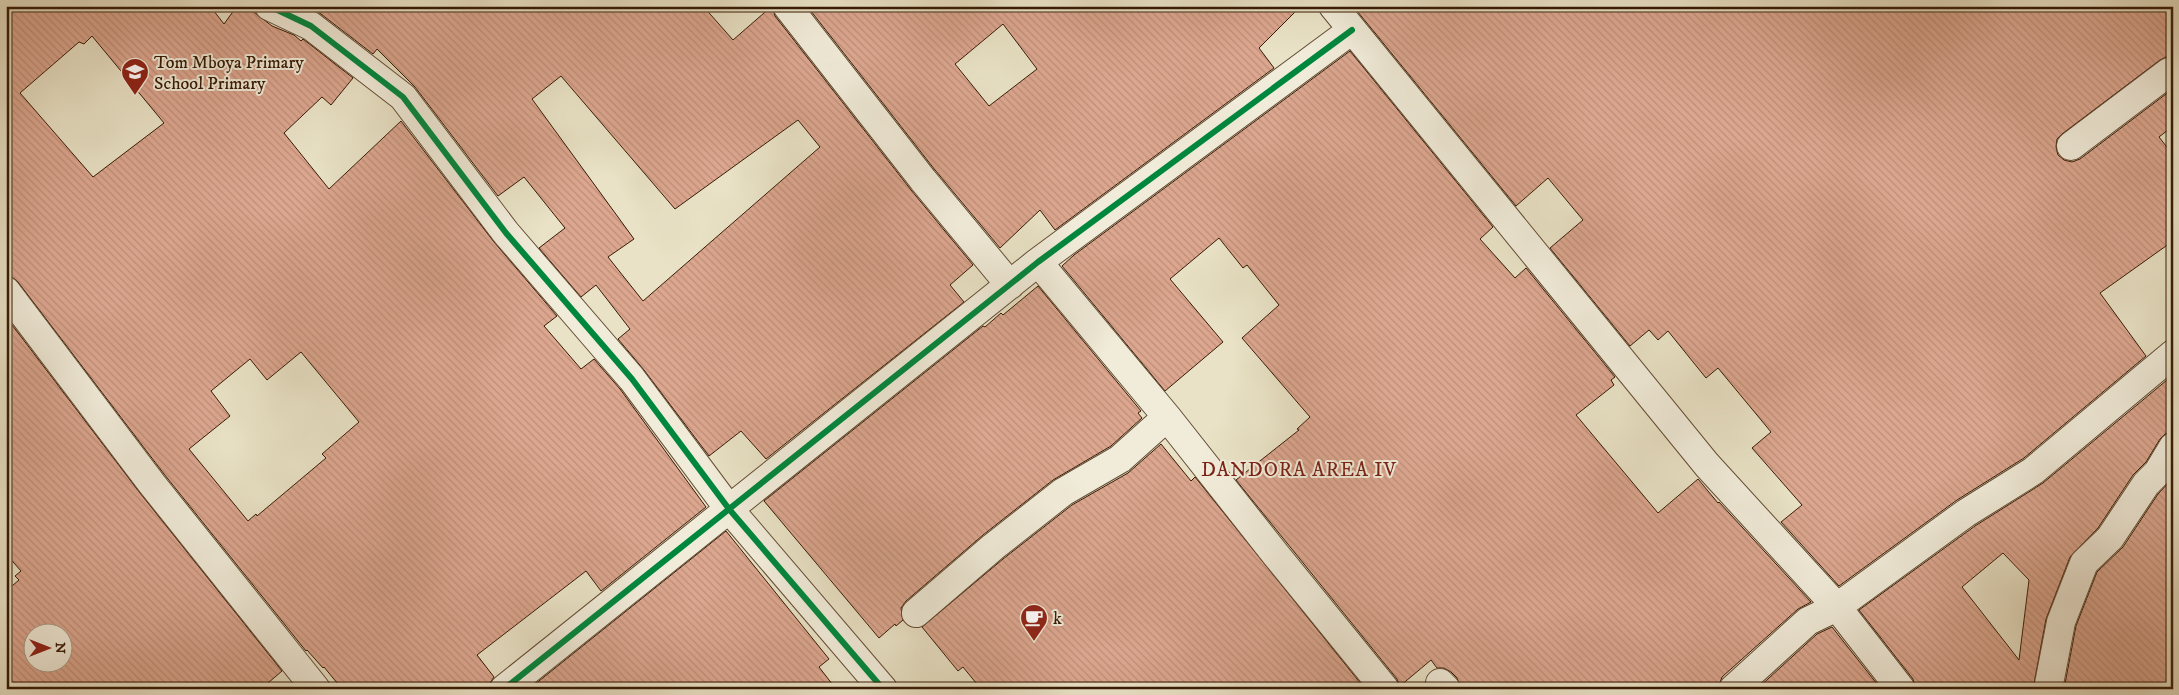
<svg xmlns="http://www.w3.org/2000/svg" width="2179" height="695" viewBox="0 0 2179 695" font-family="'IM FELL DW Pica',serif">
  <defs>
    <pattern id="building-back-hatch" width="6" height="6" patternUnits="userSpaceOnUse" patternTransform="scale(1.25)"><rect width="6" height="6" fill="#dca68f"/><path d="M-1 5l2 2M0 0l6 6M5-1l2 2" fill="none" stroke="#bd8e7a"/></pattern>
  </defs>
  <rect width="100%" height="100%" fill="#e9e2c6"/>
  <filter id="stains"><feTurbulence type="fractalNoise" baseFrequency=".004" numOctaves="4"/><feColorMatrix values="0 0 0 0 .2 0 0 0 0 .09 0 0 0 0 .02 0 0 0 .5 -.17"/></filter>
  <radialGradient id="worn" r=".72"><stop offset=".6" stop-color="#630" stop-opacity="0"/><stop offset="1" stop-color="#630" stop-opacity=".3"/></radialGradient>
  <path fill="url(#building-back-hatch)" stroke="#371b05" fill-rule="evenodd" d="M 6,6 L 210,6 L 224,24 L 237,6 L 246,6 L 272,26 L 294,35 L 301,41 L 303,39 L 353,78 L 331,105 L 322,97 L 284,133 L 329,189 L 401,121 L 494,242 L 557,316 L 544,326 L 581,369 L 594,359 L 620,389 L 706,507 L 601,591 L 586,571 L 477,655 L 494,677 L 490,683 L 489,689 L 342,689 L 324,667 L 323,668 L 307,650 L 306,651 L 164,474 L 18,282 L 12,277 L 6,276 ZM 92,36 L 164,123 L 93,177 L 20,93 L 79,42 L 84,44 ZM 301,352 L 359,422 L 322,454 L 326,458 L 257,516 L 256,514 L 248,521 L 189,449 L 230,416 L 211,391 L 250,359 L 267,380 Z
    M 320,6 L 703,6 L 733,40 L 772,6 L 775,16 L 911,190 L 973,265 L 950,285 L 964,302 L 766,459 L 741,431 L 709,456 L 644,370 L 618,339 L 630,329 L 596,285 L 581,297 L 539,248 L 565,228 L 524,177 L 498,196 L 415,87 L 377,49 L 373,54 L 317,11 ZM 561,76 L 675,209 L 798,120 L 820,147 L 643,301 L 608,257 L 634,239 L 532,99 Z
    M 807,6 L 1301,6 L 1259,48 L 1274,68 L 1055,230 L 1040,210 L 1000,248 L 935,170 ZM 1003,24 L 1037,69 L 989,106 L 955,64 Z
    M 1353,6 L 2173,6 L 2173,57 L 2166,57 L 2160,60 L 2062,134 L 2057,139 L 2056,147 L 2058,155 L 2064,160 L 2072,162 L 2080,159 L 2170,91 L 2173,91 L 2173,126 L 2159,137 L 2173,155 L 2173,241 L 2100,293 L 2146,356 L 2024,458 L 1957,500 L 1839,586 L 1781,522 L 1802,505 L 1752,448 L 1771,432 L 1718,368 L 1706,378 L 1668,331 L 1658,340 L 1649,330 L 1630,346 L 1550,248 L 1583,220 L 1548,178 L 1516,206 Z
    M 1350,51 L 1493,227 L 1480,239 L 1515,278 L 1526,268 L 1615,377 L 1611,380 L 1614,385 L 1576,415 L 1658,513 L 1698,479 L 1718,503 L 1719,502 L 1811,602 L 1798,609 L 1722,677 L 1718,689 L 1461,689 L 1457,678 L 1451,672 L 1444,668 L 1437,668 L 1431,660 L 1400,686 L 1397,679 L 1236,480 L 1299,430 L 1297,429 L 1310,417 L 1242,338 L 1279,305 L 1247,265 L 1243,268 L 1219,238 L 1170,279 L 1223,342 L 1165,391 L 1062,266 L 1074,255 Z
    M 1038,286 L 1141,411 L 1138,413 L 1142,418 L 1111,446 L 1053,480 L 983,535 L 906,601 L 901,608 L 903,620 L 896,626 L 895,624 L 879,638 L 764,501 L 983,326 L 985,327 L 1001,313 L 1003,315 Z
    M 6,317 L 140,493 L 282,671 L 261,689 L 6,689 L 6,591 L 19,580 L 15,576 L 21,571 L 6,554 ZM 32,632 L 62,632 L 62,662 L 32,662 Z
    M 2173,375 L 2173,431 L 2165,434 L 2160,439 L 2146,462 L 2133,475 L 2098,528 L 2070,557 L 2046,619 L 2033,689 L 1916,689 L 1913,679 L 1859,610 L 1975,526 L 2043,483 ZM 2003,553 L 2029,580 L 2019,660 L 1962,587 Z
    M 1161,444 L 1191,481 L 1195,477 L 1365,689 L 981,689 L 963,667 L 958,671 L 922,627 L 1003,559 L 1072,505 L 1128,473 Z
    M 2173,478 L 2173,689 L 2064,689 L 2076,626 L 2097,572 L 2123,547 L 2158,494 Z
    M 726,531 L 829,659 L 819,667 L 836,689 L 529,689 Z
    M 1832,627 L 1881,689 L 1757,689 L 1817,634 Z"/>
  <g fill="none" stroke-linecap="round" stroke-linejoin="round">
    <defs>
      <path id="minor" d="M 269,6 L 311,26 L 403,97 L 506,233 L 632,379 L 729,509 L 883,689
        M 787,6 L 923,180 L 1010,285
        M 1333,6 L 1707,465 L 1837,607 L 1901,689
        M 2071,146 L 2169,72 L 2173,76
        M 1038,262 L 1167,417 L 1276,555 L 1385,689
        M 6,291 L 152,484 L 316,689
        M 916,613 L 993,547 L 1063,492 L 1120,459 L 1167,417
        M 1440,683 L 1446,689
        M 504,689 L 1038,262 L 1352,30
        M 1733,689 L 1808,621 L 1837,607 L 1966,513 L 2033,471 L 2173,354
        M 2048,689 L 2061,622 L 2084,563 L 2110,538 L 2146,484 L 2158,472 L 2173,447"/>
    </defs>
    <use href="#minor" stroke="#644d35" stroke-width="30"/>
    <use href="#minor" stroke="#f1ecda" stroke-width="28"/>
    <defs>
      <path id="cycleway" d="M 269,6 L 311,26 L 403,97 L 506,233 L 632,379 L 729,509 L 883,689
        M 504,689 L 1038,262 L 1352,30"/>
    </defs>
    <use href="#cycleway" stroke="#f1ecda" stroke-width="9"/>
    <use href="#cycleway" stroke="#00873e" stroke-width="6"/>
  </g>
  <defs>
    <symbol id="school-pin" viewBox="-11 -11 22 30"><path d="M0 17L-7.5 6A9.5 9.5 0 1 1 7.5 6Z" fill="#8f2418" stroke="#f1ecda"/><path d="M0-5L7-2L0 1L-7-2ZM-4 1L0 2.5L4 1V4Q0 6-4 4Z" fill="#fff"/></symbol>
    <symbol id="cafe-pin" viewBox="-11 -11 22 30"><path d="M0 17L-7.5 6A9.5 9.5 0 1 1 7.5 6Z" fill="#8f2418" stroke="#f1ecda"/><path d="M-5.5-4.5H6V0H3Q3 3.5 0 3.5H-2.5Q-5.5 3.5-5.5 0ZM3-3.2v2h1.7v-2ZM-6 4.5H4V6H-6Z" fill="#fff"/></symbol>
  </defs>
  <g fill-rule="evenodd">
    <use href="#school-pin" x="119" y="56" width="32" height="43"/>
    <use href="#cafe-pin" x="1018" y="602" width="32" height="43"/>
  </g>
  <g text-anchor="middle" stroke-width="4" stroke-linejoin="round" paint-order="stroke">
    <g font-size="18" fill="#371b05" stroke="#f1ecda" text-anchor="start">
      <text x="154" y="68">Tom Mboya Primary<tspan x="154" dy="21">School Primary</tspan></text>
      <text x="1053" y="624">k</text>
    </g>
    <g font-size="20" letter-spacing="1" fill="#7a1f14" stroke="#f1ecda">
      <text x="1299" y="476">DANDORA AREA IV</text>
    </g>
  </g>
  <rect width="2179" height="695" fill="none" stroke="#e9e2c6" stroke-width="25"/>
  <rect x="8" y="8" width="2164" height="680" fill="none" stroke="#371b05" stroke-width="2.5"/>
  <rect x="12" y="12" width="2154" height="670" fill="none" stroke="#371b05"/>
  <g transform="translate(48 648) rotate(90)"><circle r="24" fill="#f1ecda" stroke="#a79885"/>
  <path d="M0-4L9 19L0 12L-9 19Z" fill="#8f2418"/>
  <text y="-8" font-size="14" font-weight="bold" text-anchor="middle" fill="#371b05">N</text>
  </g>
  <rect width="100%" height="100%" filter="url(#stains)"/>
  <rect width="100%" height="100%" fill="url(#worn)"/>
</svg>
